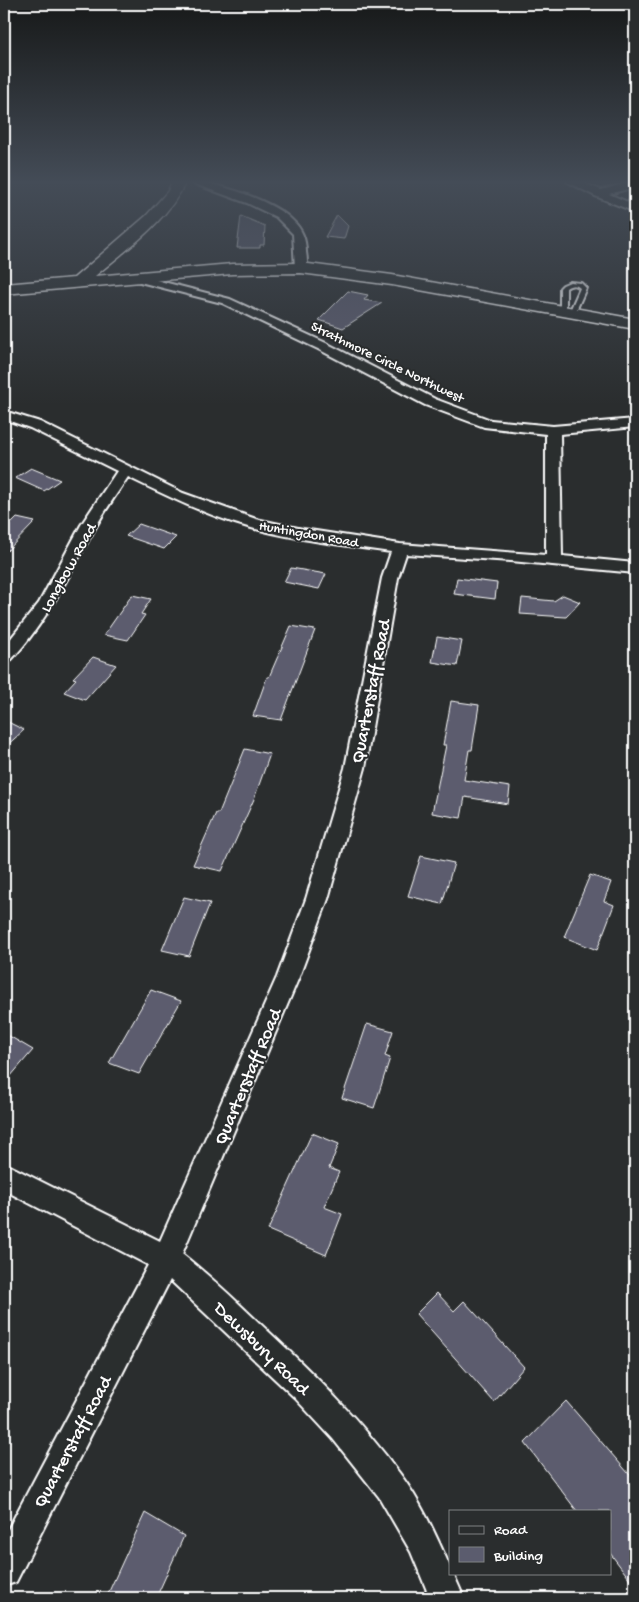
<svg xmlns="http://www.w3.org/2000/svg" width="639" height="1602" viewBox="0 0 639 1602" font-family="'Gochi Hand',sans-serif">
  <rect width="100%" height="100%" fill="#2a2d2e"/>
  <filter id="ink" filterUnits="userSpaceOnUse"><feTurbulence type="fractalNoise" baseFrequency=".02" numOctaves="2"/><feDisplacementMap in="SourceGraphic" scale="10" xChannelSelector="R" yChannelSelector="G"/><feConvolveMatrix kernelMatrix="1 2 1 2 8 2 1 2 1" color-interpolation-filters="sRGB"/></filter>
  <g filter="url(#ink)">
    <path fill="#5b5c6e" stroke="#fff" d="M 337,215 L 348,226 L 344,239 L 325,237 Z
      M 241,216 L 265,226 L 264,245 L 260,245 L 260,248 L 237,248 Z
      M 348,291 L 368,295 L 364,300 L 382,303 L 343,328 L 319,320 Z
      M 31,468 L 60,480 L 44,491 L 15,478 Z
      M 17,518 L 35,522 L 4,554 L 4,531 Z
      M 139,524 L 176,537 L 164,549 L 126,536 Z
      M 291,568 L 326,574 L 319,589 L 284,582 Z
      M 457,578 L 497,583 L 495,599 L 454,594 Z
      M 132,595 L 151,599 L 141,614 L 145,615 L 128,640 L 104,635 Z
      M 563,595 L 580,602 L 566,617 L 520,614 L 522,598 L 554,601 Z
      M 291,626 L 315,630 L 281,720 L 253,716 L 267,677 L 269,677 Z
      M 437,637 L 462,641 L 457,666 L 432,662 Z
      M 93,657 L 116,665 L 85,700 L 64,692 L 76,679 L 73,678 Z
      M 451,701 L 479,705 L 472,750 L 469,750 L 464,780 L 510,787 L 508,804 L 465,797 L 461,818 L 432,813 L 446,745 L 443,745 Z
      M 4,720 L 24,730 L 4,748 Z
      M 245,749 L 270,754 L 254,799 L 222,871 L 193,865 L 216,813 L 219,813 Z
      M 421,856 L 454,863 L 442,904 L 408,896 Z
      M 590,875 L 611,882 L 604,901 L 614,905 L 597,950 L 564,937 Z
      M 184,897 L 210,903 L 189,956 L 162,950 Z
      M 151,990 L 181,1001 L 139,1074 L 109,1063 Z
      M 367,1024 L 393,1031 L 385,1056 L 390,1058 L 374,1108 L 342,1098 Z
      M 4,1033 L 33,1050 L 4,1084 Z
      M 312,1133 L 339,1144 L 329,1168 L 339,1172 L 324,1207 L 342,1214 L 326,1255 L 268,1230 Z
      M 437,1293 L 454,1311 L 464,1301 L 524,1367 L 494,1402 L 416,1314 Z
      M 566,1401 L 635,1481 L 635,1586 L 610,1553 L 610,1511 L 577,1511 L 525,1443 Z
      M 145,1513 L 184,1536 L 156,1598 L 106,1598 Z"/>
    <g fill="none" stroke-linecap="round" stroke-linejoin="round">
      <defs>
        <path id="lane" d="M 570,282 L 581,283 L 586,288 L 575,313 L 572,315 L 569,313 L 580,288 C 575,284 571,285 566,288 L 566,311 L 563,313 L 560,311 L 560,288 L 563,285 Z"/>
        <path id="street" d="M 187,181 C 215,181 274,201 293,221 C 302,229 306,240 306,252 C 307,258 308,265 305,270 L 297,270 L 295,268 L 293,234 L 276,217 L 247,203 Z
          M 566,181 L 579,181 L 601,190 L 635,181 L 635,187 L 609,194 L 635,205 L 635,212 L 595,196 Z
          M 136,275 L 230,299 L 326,343 L 435,399 L 491,420 L 553,426 L 635,419 L 635,427 L 560,434 L 562,556 L 635,563 L 635,573 L 511,561 L 406,554 L 398,578 L 365,768 L 328,899 L 299,977 L 182,1254 C 213,1278 241,1306 269,1332 C 316,1376 362,1422 400,1474 C 421,1502 436,1535 450,1567 L 450,1573 L 453,1573 L 464,1598 L 430,1598 L 411,1552 L 379,1497 L 333,1439 L 295,1398 L 170,1280 L 16,1582 L 4,1586 L 4,1537 L 148,1265 L 4,1190 L 4,1163 L 160,1241 L 277,977 L 306,899 L 345,768 L 382,578 L 391,552 C 343,545 294,540 248,527 C 206,515 167,496 128,477 C 116,495 103,513 93,532 C 67,578 47,622 10,661 L 4,663 L 4,647 L 39,603 L 81,525 L 117,471 L 30,428 L 4,419 L 4,411 L 40,422 L 183,493 L 256,519 L 303,529 L 400,544 L 546,555 L 546,434 L 484,427 L 425,405 L 318,349 L 222,303 L 132,280 L 132,276 Z"/>
        <path id="secondary" d="M 172,181 L 186,181 C 168,221 127,249 95,276 L 232,264 L 301,263 L 392,275 L 635,319 L 635,329 L 392,285 L 301,273 L 232,274 L 4,294 L 4,284 L 74,278 L 146,216 L 168,191 Z"/>
      </defs>
      <use href="#lane" stroke="#fff" stroke-width="4"/>
      <use href="#street" stroke="#fff" stroke-width="4"/>
      <use href="#secondary" stroke="#fff" stroke-width="3"/>
      <use href="#lane" fill="#2a2d2e" fill-rule="evenodd"/>
      <use href="#street" fill="#2a2d2e" fill-rule="evenodd"/>
      <use href="#secondary" fill="#2a2d2e" fill-rule="evenodd"/>
    </g>
  </g>
  <linearGradient id="sky" x2="0" y2="1"><stop stop-color="#171919"/><stop offset="0.45" stop-color="#444c57"/><stop offset="1" stop-color="#444c57" stop-opacity="0"/></linearGradient>
  <rect width="639" height="405" fill="url(#sky)"/>
  <g text-anchor="middle" stroke-width="4" stroke-linejoin="round" paint-order="stroke">
    <g font-size="14" fill="#fff" stroke="#2a2d2e">
      <text transform="translate(388 361) rotate(26)" y="5">Strathmore Circle Northwest</text>
      <text transform="translate(309 533) rotate(10)" y="5">Huntingdon Road</text>
    </g>
    <g font-size="16" fill="#fff" stroke="#2a2d2e">
      <text transform="translate(67 567) rotate(-61)" y="6">Longbow Road</text>
    </g>
    <g font-size="19" fill="#fff" stroke="#2a2d2e">
      <text transform="translate(369 691) rotate(-79)" y="7">Quarterstaff Road</text>
      <text transform="translate(246 1076) rotate(-67)" y="7">Quarterstaff Road</text>
      <text transform="translate(263 1347) rotate(44)" y="7">Dewsbury Road</text>
      <text transform="translate(71 1441) rotate(-62)" y="7">Quarterstaff Road</text>
    </g>
  </g>
  <rect width="639" height="1602" fill="none" stroke="#2a2d2e" stroke-width="20"/>
  <rect x="10" y="10" width="619" height="1582" fill="none" stroke="#fff" stroke-width="2" filter="url(#ink)"/>
  <rect x="449" y="1510" width="162" height="65" fill="#2a2d2e" stroke="#7f8182"/>
  <rect x="459" y="1526" width="25" height="8" fill="#2a2d2e" stroke="#7f8182"/>
  <text x="494" y="1534" font-size="15" fill="#ffffff">Road</text>
  <rect x="459" y="1547" width="25" height="15" fill="#5b5c6e" stroke="#7f8182"/>
  <text x="494" y="1560" font-size="15" fill="#ffffff">Building</text>
</svg>
